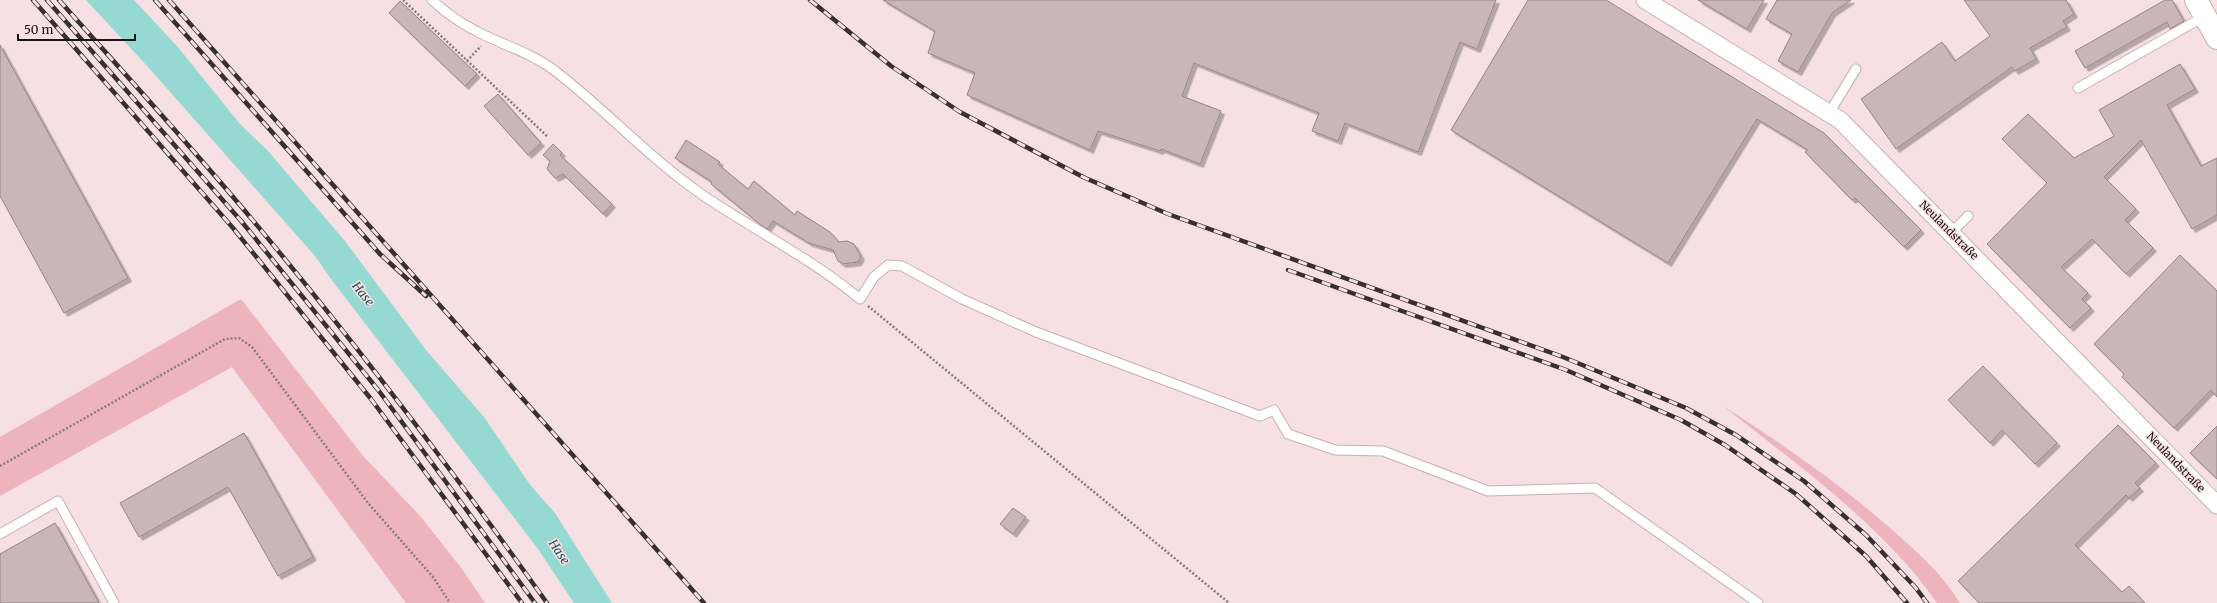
<svg xmlns="http://www.w3.org/2000/svg" width="2217" height="603" viewBox="0 0 2217 603" font-family="Merriweather,serif">
  <defs>
    <filter id="shadow"><feDropShadow dx="3.5" dy="3.5" stdDeviation="0" flood-color="#0004"/></filter>
  </defs>
  <rect width="100%" height="100%" fill="#f6e0e4"/>
  <path fill="#edb4be" d="M 241,299 L 364,457 L 421,517 L 462,569 L 485,603 L 406,603 L 232,367 L 0,496 L 0,437 Z
    M 1723,406 C 1781,443 1838,482 1890,528 C 1919,554 1939,570 1960,603 L 1937,603 C 1883,525 1797,465 1723,406 Z"/>
  <path fill="#96d9d3" d="M 86,0 L 134,0 L 177,46 L 240,124 L 268,151 L 345,241 L 426,350 L 484,417 L 531,486 L 555,513 L 612,603 L 574,603 L 538,549 L 331,279 L 315,256 L 148,67 Z"/>
  <path fill="#cab6b9" stroke="#988487" filter="url(#shadow)" d="M 883,0 L 1496,0 L 1477,49 L 1460,42 L 1418,152 L 1345,123 L 1338,141 L 1312,131 L 1319,113 L 1194,63 L 1182,96 L 1221,111 L 1200,164 L 1161,149 L 1160,151 L 1098,131 L 1090,150 L 967,95 L 975,73 L 928,53 L 935,31 Z
    M 1528,0 L 1606,0 L 1824,133 L 1921,230 L 1904,247 L 1855,198 L 1852,200 L 1805,152 L 1808,150 L 1757,119 L 1668,263 L 1451,130 Z
    M 1698,0 L 1764,0 L 1747,29 Z
    M 1777,0 L 1851,0 L 1832,13 L 1798,72 L 1778,61 L 1792,34 L 1766,19 Z
    M 1964,0 L 2066,0 L 2074,14 L 2063,21 L 2067,27 L 2030,48 L 2036,59 L 2015,71 L 2012,67 L 1896,149 L 1861,99 L 1942,42 L 1955,61 L 1990,36 Z
    M 2165,0 L 2172,0 L 2184,21 L 2170,29 L 2167,22 L 2085,68 L 2075,51 Z
    M 400,1 L 477,74 L 465,86 L 389,13 Z
    M 0,45 L 128,278 L 64,313 L 0,196 Z
    M 2180,64 L 2195,89 L 2167,105 L 2201,166 L 2217,158 L 2217,215 L 2192,229 L 2141,140 L 2104,177 L 2136,209 L 2125,220 L 2153,248 L 2126,274 L 2092,239 L 2061,267 L 2088,293 L 2082,299 L 2091,308 L 2070,328 L 1987,244 L 2047,183 L 2002,139 L 2028,114 L 2074,158 L 2114,136 L 2099,110 Z
    M 498,94 L 541,143 L 528,155 L 484,106 Z
    M 686,140 L 720,162 L 718,164 L 748,189 L 754,181 L 795,215 L 797,211 L 830,232 L 839,242 L 847,241 L 854,244 L 861,257 L 858,262 L 843,264 L 838,261 L 833,250 L 809,243 L 773,221 L 767,229 L 761,225 L 711,184 L 712,182 L 675,158 Z
    M 553,144 L 562,153 L 560,155 L 612,204 L 603,214 L 563,174 L 555,178 L 547,169 L 550,161 L 543,155 Z
    M 2180,255 L 2217,291 L 2217,397 L 2211,390 L 2174,428 L 2122,377 L 2124,374 L 2094,344 Z
    M 1983,366 L 2057,443 L 2035,464 L 2002,430 L 1990,443 L 1948,400 Z
    M 2118,425 L 2156,463 L 2135,483 L 2140,488 L 2129,498 L 2126,495 L 2075,545 L 2122,592 L 2129,586 L 2145,603 L 1979,603 L 1958,581 Z
    M 2217,426 L 2217,479 L 2190,453 Z
    M 244,433 L 313,557 L 278,576 L 228,487 L 139,537 L 120,503 Z
    M 1013,508 L 1026,517 L 1013,534 L 1000,524 Z
    M 55,523 L 99,603 L 0,603 L 0,554 Z"/>
  <g fill="none" stroke-linecap="round" stroke-linejoin="round">
    <defs>
      <path id="service" d="M 432,0 C 445,12 460,23 476,31 C 502,45 530,52 554,70 C 606,110 650,159 704,196 C 756,231 812,259 860,299 L 874,277 L 888,265 L 902,266 L 962,299 L 1036,332 L 1260,416 L 1274,410 L 1288,434 L 1335,450 L 1383,451 L 1488,491 L 1595,488 L 1758,603
        M 2078,88 L 2205,16
        M 1829,113 L 1856,69
        M 1951,233 L 1968,216
        M 0,534 L 58,501 L 114,603"/>
      <path id="minor" d="M 1645,0 L 1840,120 L 2217,505"/>
      <path id="secondary" d="M 2196,0 L 2217,38"/>
    </defs>
    <use href="#service" stroke="#c4b0b3" stroke-width="11"/>
    <use href="#minor" stroke="#c4b0b3" stroke-width="19"/>
    <use href="#secondary" stroke="#c4b0b3" stroke-width="24"/>
    <path stroke="#8a7c7e" stroke-width="2.5" stroke-dasharray="2 2" stroke-linecap="butt" d="M 403,0 L 548,137
      M 467,61 L 481,46
      M 868,306 L 1229,603
      M 0,466 L 225,339 L 239,338 L 252,347 L 368,503 L 433,577 L 450,603"/>
    <use href="#service" stroke="#fff" stroke-width="9"/>
    <use href="#minor" stroke="#fff" stroke-width="17"/>
    <use href="#secondary" stroke="#fff" stroke-width="22"/>
    <defs>
      <path id="rail" d="M 33,0 L 233,228 L 371,399 L 522,603
        M 47,0 L 242,222 L 379,391 L 535,603
        M 59,0 C 123,72 188,143 250,217 C 354,341 453,471 547,603
        M 155,0 L 380,254 L 426,296
        M 169,0 L 704,603
        M 810,0 L 891,66 L 960,112 L 1083,177 L 1168,214 L 1563,357 L 1686,408 L 1736,435 L 1804,481 L 1866,535 L 1916,588 L 1927,603
        M 1288,270 L 1566,370 L 1681,420 L 1725,445 L 1796,494 L 1866,556 L 1907,603"/>
    </defs>
    <use href="#rail" stroke="#382f31" stroke-width="4.5"/>
    <use href="#rail" stroke="#f6e0e4" stroke-width="3" stroke-dasharray="9" stroke-linecap="butt"/>
  </g>
  <g text-anchor="middle" stroke-width="3" stroke-linejoin="round" paint-order="stroke">
    <g font-size="11" fill="#1b1415" stroke="#f6e0e4">
      <text transform="translate(1949 230) rotate(45)" y="4">Neulandstraße</text>
      <text transform="translate(2176 462) rotate(46)" y="4">Neulandstraße</text>
    </g>
    <g font-size="12" font-style="italic" fill="#1a5450" stroke="#f6e0e4">
      <text transform="translate(363 294) rotate(51)" y="4">Hase</text>
      <text transform="translate(559 552) rotate(56)" y="4">Hase</text>
    </g>
  </g>
  <path d="M18 34v6h117v-6" fill="none" stroke="#1b1415" stroke-width="2"/>
  <text x="24" y="34" font-size="12" fill="#1b1415" stroke="#f6e0e4" stroke-width="3" paint-order="stroke">50 m</text>
</svg>
